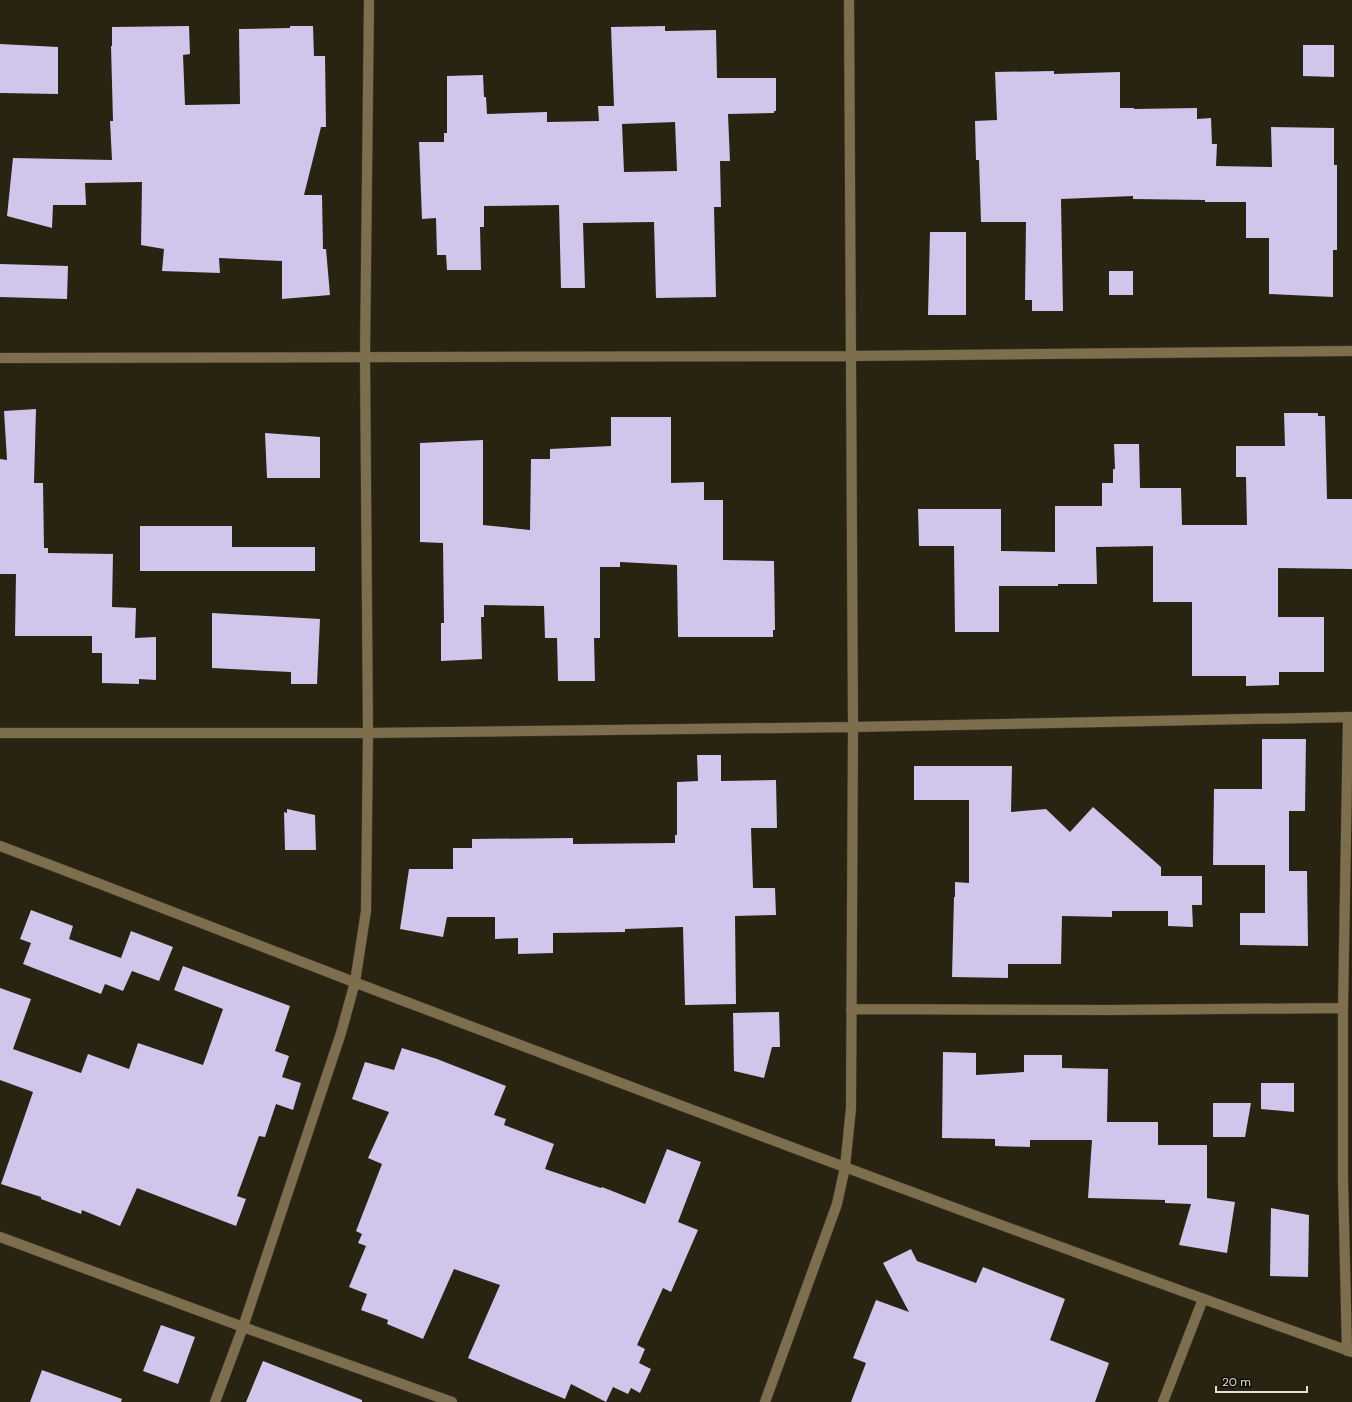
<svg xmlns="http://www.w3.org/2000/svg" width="1352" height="1402" viewBox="0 0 1352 1402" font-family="'DM Sans',sans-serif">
  <rect width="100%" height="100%" fill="#282411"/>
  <path fill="#d0c5eb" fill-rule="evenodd" d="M 189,26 L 190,54 L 183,55 L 185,105 L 240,104 L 239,29 L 290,28 L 290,26 L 313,26 L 314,56 L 325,56 L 326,127 L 321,127 L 304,195 L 322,195 L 323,249 L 326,249 L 330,295 L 282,299 L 282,261 L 219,258 L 220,273 L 162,271 L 164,249 L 141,245 L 142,182 L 85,183 L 86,205 L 53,205 L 52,228 L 7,216 L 13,158 L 112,160 L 110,121 L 113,121 L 111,46 L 112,46 L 112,27 Z
    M 665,26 L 665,31 L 716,30 L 717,78 L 776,78 L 776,111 L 774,111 L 774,113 L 728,114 L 730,161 L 720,161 L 721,207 L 714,207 L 716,297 L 656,298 L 654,222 L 583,223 L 585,288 L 561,288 L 559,205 L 484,206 L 484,227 L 480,227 L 481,270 L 447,270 L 446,255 L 437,255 L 436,218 L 422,219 L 419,142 L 444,142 L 444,133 L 447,133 L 447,76 L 483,75 L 484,97 L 486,97 L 487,114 L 547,112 L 547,122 L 599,121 L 598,106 L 614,106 L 611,27 ZM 675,122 L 677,171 L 624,172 L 622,124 Z
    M 0,44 L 58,47 L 58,94 L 0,93 Z
    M 1303,45 L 1334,45 L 1334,77 L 1303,76 Z
    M 1054,71 L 1054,74 L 1120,72 L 1120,108 L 1134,108 L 1134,109 L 1197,108 L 1197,119 L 1211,118 L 1212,144 L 1217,144 L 1216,166 L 1272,167 L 1271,127 L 1334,128 L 1334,165 L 1337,165 L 1337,250 L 1333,250 L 1333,297 L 1269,294 L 1269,238 L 1246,238 L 1246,202 L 1205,202 L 1205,200 L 1133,199 L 1133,196 L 1061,199 L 1063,311 L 1032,311 L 1032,300 L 1025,300 L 1026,222 L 981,222 L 979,160 L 976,160 L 975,121 L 997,120 L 995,72 Z
    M 930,232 L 966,232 L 966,315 L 928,315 Z
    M 0,264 L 68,266 L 67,299 L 0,297 Z
    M 1109,271 L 1133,271 L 1133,295 L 1109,295 Z
    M 36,409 L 34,483 L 43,483 L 44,548 L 48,548 L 48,553 L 113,554 L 112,607 L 136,608 L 135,638 L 156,637 L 156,680 L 139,679 L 139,684 L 102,683 L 102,653 L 92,653 L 92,636 L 15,636 L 16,574 L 0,574 L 0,459 L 7,460 L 4,411 Z
    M 1284,413 L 1318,413 L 1318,416 L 1325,416 L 1327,499 L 1352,499 L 1352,569 L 1278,568 L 1278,617 L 1324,617 L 1324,672 L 1279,672 L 1279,685 L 1246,686 L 1246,676 L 1192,676 L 1192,602 L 1153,602 L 1153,546 L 1096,547 L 1097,584 L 1058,584 L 1058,586 L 999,586 L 999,632 L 955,632 L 954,546 L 919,546 L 918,509 L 1001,509 L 1001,551 L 1055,552 L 1055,506 L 1102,506 L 1102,483 L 1113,483 L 1113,469 L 1115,469 L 1114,444 L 1139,444 L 1140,488 L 1181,488 L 1182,525 L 1247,525 L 1246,477 L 1236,477 L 1236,446 L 1285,446 Z
    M 611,417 L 671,417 L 671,483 L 704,482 L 704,500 L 723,500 L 723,560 L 774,561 L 775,630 L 773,630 L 773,637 L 678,637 L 677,565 L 620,562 L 620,567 L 600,567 L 600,638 L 594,638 L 595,681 L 558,681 L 557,638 L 545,638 L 544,606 L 484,605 L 484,617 L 481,617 L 482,659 L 441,661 L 441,623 L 444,623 L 443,543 L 420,542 L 420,443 L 483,440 L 483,525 L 530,530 L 531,459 L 550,459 L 550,449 L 611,446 Z
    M 265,433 L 320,437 L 320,478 L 267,478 Z
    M 140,526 L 232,526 L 232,547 L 315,547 L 315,571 L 140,571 Z
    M 212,613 L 320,619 L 317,684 L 291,684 L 291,672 L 212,668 Z
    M 1262,739 L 1306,739 L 1305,811 L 1289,811 L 1289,871 L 1307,871 L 1308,946 L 1240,945 L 1240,913 L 1265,913 L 1265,865 L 1213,865 L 1214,789 L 1262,789 Z
    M 697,755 L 721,755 L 721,781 L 776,780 L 777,828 L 751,828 L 753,888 L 775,888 L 776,915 L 735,916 L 736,1004 L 685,1005 L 683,927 L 625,929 L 625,932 L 553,933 L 553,953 L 518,954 L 518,938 L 495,939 L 495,917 L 447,917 L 443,937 L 400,929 L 409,869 L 453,869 L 453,848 L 472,848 L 472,839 L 573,838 L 573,844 L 675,843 L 675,835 L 677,835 L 677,782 L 698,781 Z
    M 914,766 L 1012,766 L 1011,812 L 1046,809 L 1070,832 L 1093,807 L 1161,867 L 1161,876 L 1202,876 L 1202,905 L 1192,905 L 1193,927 L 1168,926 L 1168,911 L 1112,911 L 1112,917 L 1062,916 L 1061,964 L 1008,964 L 1008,978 L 952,977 L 954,897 L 955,897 L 955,882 L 969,883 L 969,800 L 914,800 Z
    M 287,809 L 315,815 L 316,850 L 285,850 L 284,812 L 287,813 Z
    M 31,910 L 73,926 L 69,939 L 121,958 L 131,931 L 173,947 L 159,981 L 132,971 L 123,991 L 105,984 L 101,994 L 23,964 L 31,943 L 20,939 Z
    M 183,966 L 290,1006 L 275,1051 L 289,1056 L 282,1077 L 301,1083 L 293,1110 L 276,1104 L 265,1137 L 259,1136 L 237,1196 L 246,1199 L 236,1226 L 137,1188 L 120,1226 L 82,1210 L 81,1214 L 41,1199 L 41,1197 L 1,1184 L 33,1092 L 0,1080 L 0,988 L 31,999 L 13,1049 L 27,1054 L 81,1073 L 88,1054 L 129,1069 L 138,1043 L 203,1065 L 223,1009 L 174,990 Z
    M 779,1012 L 780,1047 L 772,1047 L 764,1078 L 734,1071 L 733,1013 Z
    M 402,1048 L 437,1059 L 506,1086 L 494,1115 L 506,1119 L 504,1125 L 554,1144 L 545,1169 L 601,1188 L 602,1187 L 645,1204 L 667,1149 L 701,1162 L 678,1222 L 698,1230 L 671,1292 L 663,1288 L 637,1345 L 645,1349 L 639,1363 L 651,1369 L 640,1393 L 631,1388 L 628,1394 L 613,1387 L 606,1402 L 571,1384 L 565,1399 L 468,1358 L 500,1285 L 454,1269 L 423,1339 L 387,1324 L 388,1320 L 361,1310 L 367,1294 L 349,1287 L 366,1246 L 358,1243 L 362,1234 L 356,1231 L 382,1164 L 368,1158 L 389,1112 L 352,1099 L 365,1062 L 394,1070 Z
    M 943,1052 L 976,1053 L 976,1075 L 1024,1072 L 1024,1055 L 1062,1055 L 1062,1068 L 1108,1069 L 1107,1122 L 1158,1122 L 1158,1145 L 1207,1145 L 1207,1198 L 1235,1202 L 1227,1253 L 1179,1245 L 1191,1204 L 1165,1203 L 1165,1200 L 1088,1198 L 1092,1140 L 1030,1140 L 1030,1147 L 995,1146 L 995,1139 L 942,1138 Z
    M 1261,1083 L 1294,1083 L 1294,1112 L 1261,1109 Z
    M 1213,1103 L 1251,1103 L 1245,1137 L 1213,1137 Z
    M 1271,1208 L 1309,1215 L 1308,1277 L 1270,1276 Z
    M 911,1249 L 917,1261 L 976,1283 L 983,1267 L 1065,1299 L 1050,1340 L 1109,1363 L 1095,1402 L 851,1402 L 866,1363 L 853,1358 L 876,1300 L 909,1312 L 883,1263 Z
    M 161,1325 L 195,1337 L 178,1384 L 143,1371 Z
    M 263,1361 L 362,1400 L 362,1402 L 246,1402 Z
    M 42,1370 L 122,1399 L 121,1402 L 30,1402 Z"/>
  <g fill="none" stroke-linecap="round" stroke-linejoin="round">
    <defs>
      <path id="minor" d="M 0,358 L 850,356 L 1352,351
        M 0,733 L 368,733 L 853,727 L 1352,717
        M 0,846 C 120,891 239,938 359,984 C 689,1109 1019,1234 1352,1352
        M 851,1009 L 1110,1010 L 1343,1008
        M 0,1237 L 243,1327 L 452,1402
        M 1347,1351 L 1343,1180 L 1343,1008 L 1348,717
        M 215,1402 L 243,1327 L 341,1033 L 355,982 L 366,911 L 368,733 L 365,357 L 369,0
        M 765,1402 L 837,1204 L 845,1167 L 851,1108 L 853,727 L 849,0
        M 1163,1402 L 1203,1299"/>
    </defs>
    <use href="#minor" stroke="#423e2c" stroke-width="11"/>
    <use href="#minor" stroke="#7d6e4d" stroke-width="10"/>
  </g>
  <path d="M1216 1386v6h91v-6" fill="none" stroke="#e3e1d5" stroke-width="2"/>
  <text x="1222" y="1386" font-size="12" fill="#e3e1d5" stroke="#0f0d06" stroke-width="3" paint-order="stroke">20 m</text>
</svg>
